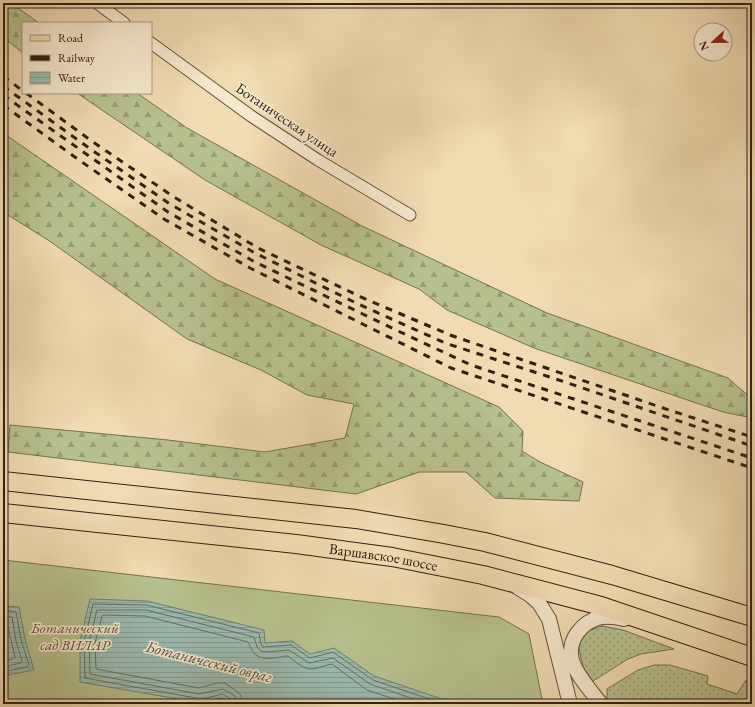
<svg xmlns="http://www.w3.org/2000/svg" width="755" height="707" viewBox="0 0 755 707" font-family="'EB Garamond',serif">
  <defs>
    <pattern id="grass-dots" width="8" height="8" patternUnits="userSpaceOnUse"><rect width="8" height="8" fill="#b7c18e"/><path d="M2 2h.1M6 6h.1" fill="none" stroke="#959c73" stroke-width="1.8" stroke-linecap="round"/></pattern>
    <pattern id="forest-firs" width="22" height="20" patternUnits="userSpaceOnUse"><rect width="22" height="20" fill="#b7c18e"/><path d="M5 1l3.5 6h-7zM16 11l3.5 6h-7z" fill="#959c73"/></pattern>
    <pattern id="water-rules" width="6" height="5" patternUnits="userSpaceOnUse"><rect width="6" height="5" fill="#9bbbb0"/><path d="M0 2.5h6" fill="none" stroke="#86a096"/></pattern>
  </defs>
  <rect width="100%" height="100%" fill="#f1dbb2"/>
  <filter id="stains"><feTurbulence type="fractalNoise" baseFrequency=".005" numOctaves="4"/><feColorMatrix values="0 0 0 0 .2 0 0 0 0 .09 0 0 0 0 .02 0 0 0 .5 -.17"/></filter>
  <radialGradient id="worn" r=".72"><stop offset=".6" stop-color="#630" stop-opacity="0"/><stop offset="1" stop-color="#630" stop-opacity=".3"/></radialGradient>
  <path fill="url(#grass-dots)" stroke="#737150" d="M 602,626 L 623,630 L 674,649 L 641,654 L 628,659 L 593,681 L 583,667 L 579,648 L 581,638 L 585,632 Z
    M 654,665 L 670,665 L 708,676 L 707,684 L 737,694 L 746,680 L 752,681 L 752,704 L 609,704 L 607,701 L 607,689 L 638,670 Z"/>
  <path fill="url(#forest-firs)" stroke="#737150" d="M 3,3 L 11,3 L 39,23 L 23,23 L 23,53 L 3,37 Z
    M 77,93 L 137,93 L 187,128 L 362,226 L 547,313 L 728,378 L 752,399 L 752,418 L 723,412 L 534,348 L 447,310 L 419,289 L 321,245 L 205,180 Z
    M 3,133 L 215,279 L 499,407 L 523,431 L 522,451 L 540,462 L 583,482 L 579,501 L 495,498 L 466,472 L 419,472 L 356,494 L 8,452 L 10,425 L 168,440 L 265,452 L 345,438 L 354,404 L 307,395 L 261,370 L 187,339 L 48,240 L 3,212 Z"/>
  <path fill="#b7c18e" stroke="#737150" d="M 3,560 L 499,617 L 529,634 L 543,704 L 3,704 Z"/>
  <path fill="url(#water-rules)" stroke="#707d71" d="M 90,599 L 147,601 L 264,630 L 265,643 L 292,641 L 310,654 L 334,648 L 374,676 L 442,699 L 468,700 L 478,704 L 230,704 L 221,698 L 201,703 L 80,682 L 80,641 Z
    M 3,606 L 19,607 L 25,639 L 34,670 L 3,676 Z"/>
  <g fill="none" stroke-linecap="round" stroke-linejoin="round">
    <path stroke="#656e61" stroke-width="1" d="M 3,610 L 16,612 L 21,640 L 29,665 L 27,667 L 3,672
      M 3,615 L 12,617 L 16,641 L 22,661 L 21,663 L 3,667
      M 3,621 L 7,623 L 15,657 L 13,659 L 3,661
      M 232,704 L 231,699 L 222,694 L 199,700 L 196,698 L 85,678 L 84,642 L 93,604 L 146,605 L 259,633 L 261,644 L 263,647 L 291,645 L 310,658 L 333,652 L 373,680 L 441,703 L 466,704
      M 237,704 L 235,696 L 223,689 L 199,694 L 90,674 L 89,642 L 97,610 L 146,610 L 254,637 L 257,647 L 261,651 L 266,652 L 289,650 L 309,663 L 333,658 L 370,684 L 428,704
      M 243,704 L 242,698 L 239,693 L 225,683 L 217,683 L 199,688 L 96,669 L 95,643 L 102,616 L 103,615 L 145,616 L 248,642 C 250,645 251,650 254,653 C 262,662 277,657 288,656 C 295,661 303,670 313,669 C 319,668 325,665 332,664 L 367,690 L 409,704"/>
    <defs>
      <path id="minor" d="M 97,3 L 124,23
        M 151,43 L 251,116 L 318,160 L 410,215"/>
      <path id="tertiary" d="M 517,587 L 530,595 L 539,603 L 549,619 L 570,704
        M 601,704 C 592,692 576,675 572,660 C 567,640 582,621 602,617 C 610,616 617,617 624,619"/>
      <g id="primary">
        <path d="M 3,481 L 356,519 L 444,534 L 485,542 L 612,575 L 752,617"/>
        <path id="s1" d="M 3,513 L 296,544 L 392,557 L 483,575 L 601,606 L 752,657"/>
      </g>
    </defs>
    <use href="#minor" stroke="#60503a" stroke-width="13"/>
    <use href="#tertiary" stroke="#60503a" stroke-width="16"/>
    <use href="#primary" stroke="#2f2112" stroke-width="20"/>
    <use href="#minor" stroke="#f6e8cd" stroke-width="11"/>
    <use href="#tertiary" stroke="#f6e8cd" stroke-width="14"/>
    <use href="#primary" stroke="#f1dbb2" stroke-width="18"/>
    <path stroke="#2f2112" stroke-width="3" stroke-dasharray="7 7" stroke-linecap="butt" d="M 3,76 L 23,91
      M 3,86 L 89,148 L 170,204 L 255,253 L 356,303 L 445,343 L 565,382 L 752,446
      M 26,93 L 93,142 L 174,197 L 258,248 L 361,297 L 450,335 L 663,408 L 752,437
      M 3,95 L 168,212 L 253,261 L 398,331 L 471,365 L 752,458
      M 3,105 L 79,160 L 164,219 L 250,268 L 451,368 L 752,468"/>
  </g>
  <g text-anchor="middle" stroke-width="3.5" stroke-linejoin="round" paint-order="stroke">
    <g font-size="15" fill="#2f2112" stroke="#f6e8cd">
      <text transform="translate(287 120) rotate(34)" y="5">Ботаническая улица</text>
      <text dy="5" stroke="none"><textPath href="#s1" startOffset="383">Варшавское шоссе</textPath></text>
    </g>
    <g font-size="15" font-style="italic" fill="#585137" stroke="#f6e8cd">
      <text x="75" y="633">Ботанический<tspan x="75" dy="17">сад ВИЛАР</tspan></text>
    </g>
    <g font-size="16" font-style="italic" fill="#4f4f41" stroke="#f6e8cd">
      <text transform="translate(209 661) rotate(14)" y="6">Ботанический овраг</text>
    </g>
  </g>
  <rect width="755" height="707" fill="none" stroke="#f1dbb2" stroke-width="16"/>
  <rect x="4" y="4" width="747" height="699" fill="none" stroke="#2f2112" stroke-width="2"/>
  <rect x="8" y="8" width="739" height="691" fill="none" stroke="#2f2112"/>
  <rect x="22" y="22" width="130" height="72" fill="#f6e8cd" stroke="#a69882"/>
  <rect x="30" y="35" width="20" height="6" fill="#f1dbb2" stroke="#a69882"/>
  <text x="58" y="42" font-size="12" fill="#2f2112">Road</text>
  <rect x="30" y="55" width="20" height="6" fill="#2f2112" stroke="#a69882"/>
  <text x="58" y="62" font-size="12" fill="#2f2112">Railway</text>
  <rect x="30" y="72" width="20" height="12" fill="url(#water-rules)" stroke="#a69882"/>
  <text x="58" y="82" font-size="12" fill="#2f2112">Water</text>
  <g transform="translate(713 42) rotate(248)"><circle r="19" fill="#f6e8cd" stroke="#a69882"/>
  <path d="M0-3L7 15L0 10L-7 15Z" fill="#8f2418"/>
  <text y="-6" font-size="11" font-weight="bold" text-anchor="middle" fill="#2f2112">N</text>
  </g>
  <rect width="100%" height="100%" filter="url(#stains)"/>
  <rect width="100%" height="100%" fill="url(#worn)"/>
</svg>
